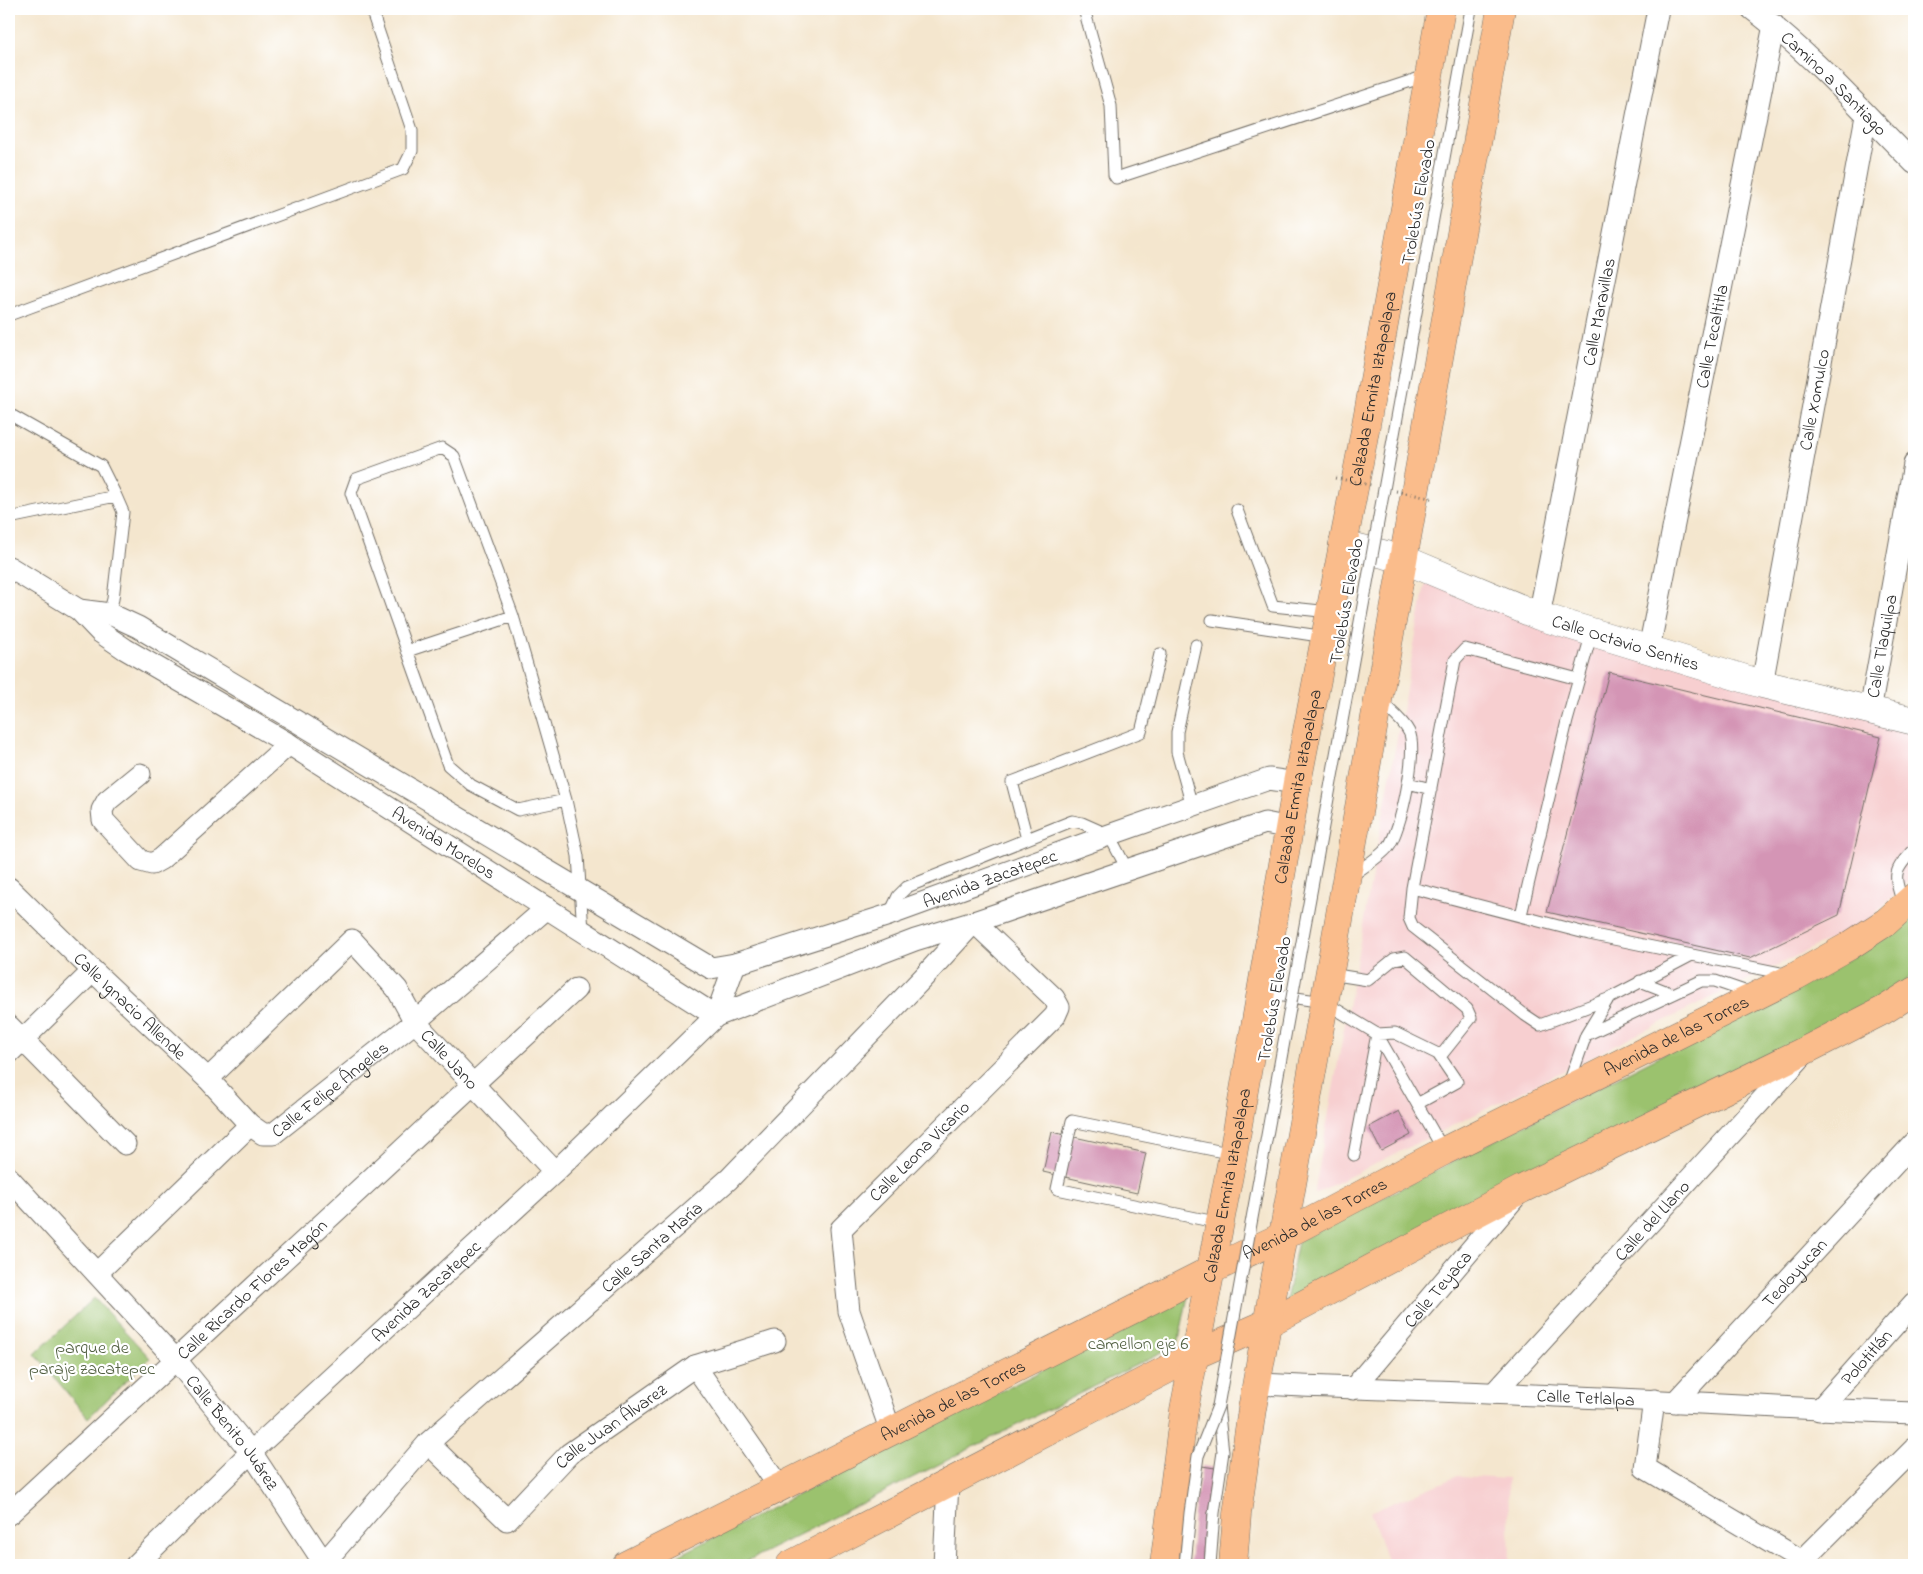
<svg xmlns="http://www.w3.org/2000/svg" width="1923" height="1574" viewBox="0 0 1923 1574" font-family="'Indie Flower',sans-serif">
  <rect width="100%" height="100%" fill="#fff"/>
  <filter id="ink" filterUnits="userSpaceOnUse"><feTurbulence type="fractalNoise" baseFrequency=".02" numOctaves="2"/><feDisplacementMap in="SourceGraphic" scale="10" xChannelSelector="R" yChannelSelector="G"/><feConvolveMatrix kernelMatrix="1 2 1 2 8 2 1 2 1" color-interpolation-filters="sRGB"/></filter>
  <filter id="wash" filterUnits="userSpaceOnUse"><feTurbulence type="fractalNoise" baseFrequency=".0096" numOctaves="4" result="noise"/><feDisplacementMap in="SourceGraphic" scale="20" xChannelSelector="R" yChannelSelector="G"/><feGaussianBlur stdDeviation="1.12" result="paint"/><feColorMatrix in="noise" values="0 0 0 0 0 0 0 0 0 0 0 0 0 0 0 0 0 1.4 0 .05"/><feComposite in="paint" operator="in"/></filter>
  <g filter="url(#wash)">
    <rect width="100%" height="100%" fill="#f4e6ce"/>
    <path fill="#f7cfd0" d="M 1426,579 L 1914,730 L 1914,875 L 1869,920 L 1314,1194 Z
      M 1458,1476 L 1508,1479 L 1510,1565 L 1389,1565 L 1370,1512 Z"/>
    <path fill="#9bc26e" stroke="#63764c" d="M 1914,906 L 1914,973 L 1896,990 L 1286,1301 L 1298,1241 L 1872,947 Z
      M 1188,1296 L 1178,1344 L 739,1565 L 660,1565 Z
      M 94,1298 L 150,1358 L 88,1418 L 35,1354 Z"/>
    <g id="blocks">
      <path fill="#d495b5" d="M 1609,672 L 1881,737 L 1839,915 L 1750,958 L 1547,912 Z
        M 1399,1111 L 1411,1135 L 1381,1151 L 1369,1127 Z
        M 1052,1132 L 1146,1153 L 1137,1193 L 1043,1172 Z
        M 1202,1466 L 1215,1468 L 1208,1513 L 1204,1565 L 1190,1565 L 1194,1513 Z"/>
    </g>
  </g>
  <g filter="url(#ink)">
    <use href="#blocks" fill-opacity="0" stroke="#716c64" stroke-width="1"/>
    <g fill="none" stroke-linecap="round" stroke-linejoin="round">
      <defs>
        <path id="service" d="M 1084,9 L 1111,106 L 1114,175 L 1116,178 L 1429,75
          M 9,315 L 403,169 L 412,151 L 412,130 L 371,9
          M 9,414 L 101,466 L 116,496 L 123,512 L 113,599 L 108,617
          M 1237,510 L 1273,606 L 1330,612
          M 9,518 L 116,496
          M 1212,620 L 1326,637
          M 407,651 L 513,616
          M 1578,679 L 1465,649 L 1455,660 L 1412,888 L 1409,918 L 1413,927 L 1525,1015 L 1540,1025 L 1608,999 L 1692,955
          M 1408,783 L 1431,789
          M 566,800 L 518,810 L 471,785 L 448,765 L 351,493 L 356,479 L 442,448 L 454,456 L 513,616 L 566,800 L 578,856 L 583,931
          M 1192,806 L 1177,752 L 1177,732 L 1196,645
          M 1027,839 L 1012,782 L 1141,732 L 1160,654
          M 1351,876 C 1362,868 1380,857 1388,847 C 1401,832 1418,749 1409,732 C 1403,720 1389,710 1380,701
          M 1412,888 L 1589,934 L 1790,975
          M 1903,904 C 1894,874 1892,873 1914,849
          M 889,915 L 898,896 L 907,887 L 1072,821 L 1082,823 L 1109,835 L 1127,869
          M 1521,915 L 1567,721 L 1592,632
          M 1330,974 L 1368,980 L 1394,959 L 1405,957 L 1467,1009 L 1471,1018 L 1443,1053 L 1438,1054 L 1395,1033 L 1377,1034 L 1354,1155
          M 1640,981 L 1673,994
          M 1262,993 L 1324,1002 L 1377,1034 L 1444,1151
          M 1586,1035 L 1701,981 L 1715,981 L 1753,994
          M 1568,1086 L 1586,1035 L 1608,999
          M 1417,1104 L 1457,1082 L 1438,1054
          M 1220,1223 L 1057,1189 L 1072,1121 L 1233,1154
          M 1210,1565 L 1214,1513 L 1223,1452 L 1218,1406"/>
        <g id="minor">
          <path id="s1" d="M 1752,9 C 1812,54 1861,110 1914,163"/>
          <path id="s2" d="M 9,567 L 79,610 L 100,632 L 125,649 L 289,744 L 716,1016 L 915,940 L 974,922 L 1265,823 L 1290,828"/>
          <path id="s3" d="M 79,610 L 110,614 L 138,627 L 711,968 L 735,964 L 889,915 L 1109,835 L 1269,779 L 1297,783"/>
          <path id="s4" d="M 1539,616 L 1658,9"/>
          <path id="s5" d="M 1649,649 L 1774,25"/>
          <path id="s6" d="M 1762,684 L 1866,116"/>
          <path id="s7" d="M 1870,711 L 1914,464"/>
          <path d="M 140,774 L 107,801 L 102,810 L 103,820 L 141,861 L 152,864 L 161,859 L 289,744"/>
          <path id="s8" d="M 9,888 L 93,971 L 208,1079 L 250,1125"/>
          <path d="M 9,1026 L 125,1144"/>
          <path d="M 9,1053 L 93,971"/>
          <path id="s9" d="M 208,1079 L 352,940 L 397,989 L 415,1022 L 555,1172"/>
          <path id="s10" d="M 9,1178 L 176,1360 L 251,1452 L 324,1563"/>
          <path id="s11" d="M 97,1273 L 250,1125 L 263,1134 L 273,1134 L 415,1022 L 547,908"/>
          <path d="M 695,1366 L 780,1488"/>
          <path id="s12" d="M 1257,1384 C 1356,1389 1456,1391 1555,1396 C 1675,1401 1795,1409 1914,1413"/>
          <path id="s13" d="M 1353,1389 L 1517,1195"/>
          <path id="s14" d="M 1494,1393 L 1804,1054"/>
          <path d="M 1654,1400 L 1645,1468 L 1802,1561 L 1914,1449"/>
          <path id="s15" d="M 1675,1402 L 1914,1143"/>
          <path id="s16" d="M 1819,1410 L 1914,1303"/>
          <path id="s17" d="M 428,1443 L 507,1520 L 569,1454 L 695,1366 L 775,1341"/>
          <path id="s18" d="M 9,1514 L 576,989"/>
          <path id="s19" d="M 136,1565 L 251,1452 L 555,1172 L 716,1016 L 735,964"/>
          <path id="s20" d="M 322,1565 L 428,1443 L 729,1179 L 922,979 L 974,922 L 1054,998 L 1059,1007 L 1055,1016 L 841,1229 L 849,1311 L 891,1432"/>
          <path d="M 944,1565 L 948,1482"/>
        </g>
        <g id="tertiary">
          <path id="s21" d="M 1343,544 L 1403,559 L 1539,616 L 1762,684 L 1914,721"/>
        </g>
        <g id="primary">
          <path id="s22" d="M 626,1565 L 1211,1270 L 1283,1236 L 1444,1151 L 1796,976 L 1849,946 L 1886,922 L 1914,897"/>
          <path d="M 790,1565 L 1195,1355 L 1268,1323 L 1522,1189 L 1810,1048 L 1884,1010 L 1914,991"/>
          <path id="s23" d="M 1164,1565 L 1184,1410 L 1233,1154 L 1297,783 L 1361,452 L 1441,9"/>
          <path d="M 1233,1565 L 1237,1514 L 1252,1409 L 1501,9"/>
        </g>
      </defs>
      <use href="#service" stroke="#716c64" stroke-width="13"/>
      <use href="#minor" stroke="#716c64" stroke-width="23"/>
      <use href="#tertiary" stroke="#716c64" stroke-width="29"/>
      <use href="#primary" stroke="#716c64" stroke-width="29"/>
      <use href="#service" stroke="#fff" stroke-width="11"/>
      <use href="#minor" stroke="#fff" stroke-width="21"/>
      <use href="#tertiary" stroke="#fff" stroke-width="28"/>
      <use href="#primary" stroke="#fabc8b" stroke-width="28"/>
      <defs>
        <path id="service-bridge" d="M 1185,1565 L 1190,1513 L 1198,1456 L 1218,1406 L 1471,9"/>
      </defs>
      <use href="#service-bridge" stroke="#716c64" stroke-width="13" stroke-linecap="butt"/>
      <path stroke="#716c64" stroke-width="3" stroke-dasharray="1 4" stroke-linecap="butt" d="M 1335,478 L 1371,485
        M 1396,491 L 1435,499"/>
      <use href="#service-bridge" stroke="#fff" stroke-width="11"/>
    </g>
  </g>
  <g text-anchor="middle" stroke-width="4.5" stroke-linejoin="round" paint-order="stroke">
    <g font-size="18" fill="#2b2b2b" stroke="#fff">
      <text dy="6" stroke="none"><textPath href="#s1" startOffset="111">Camino a Santiago</textPath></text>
      <text transform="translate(1418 202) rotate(-80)" y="6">Trolebús Elevado</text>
      <text dy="6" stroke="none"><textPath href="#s4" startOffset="310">Calle Maravillas</textPath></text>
      <text dy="6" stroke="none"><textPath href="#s5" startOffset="319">Calle Tecaltitla</textPath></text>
      <text dy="6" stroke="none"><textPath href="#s23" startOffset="1195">Calzada Ermita Iztapalapa</textPath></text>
      <text dy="6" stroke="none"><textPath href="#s6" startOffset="289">Calle Xomulco</textPath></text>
      <text transform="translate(1346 601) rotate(-80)" y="6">Trolebús Elevado</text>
      <text dy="6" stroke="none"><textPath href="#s21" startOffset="300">Calle Octavio Senties</textPath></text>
      <text dy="6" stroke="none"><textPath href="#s7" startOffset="66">Calle Tlaquilpa</textPath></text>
      <text dy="6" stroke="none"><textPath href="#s23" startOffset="790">Calzada Ermita Iztapalapa</textPath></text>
      <text dy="6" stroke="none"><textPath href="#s2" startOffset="516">Avenida Morelos</textPath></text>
      <text dy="6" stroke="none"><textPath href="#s3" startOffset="1022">Avenida Zacatepec</textPath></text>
      <text transform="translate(1274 999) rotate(-80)" y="6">Trolebús Elevado</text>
      <text dy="6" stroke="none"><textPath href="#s8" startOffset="169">Calle Ignacio Allende</textPath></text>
      <text dy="6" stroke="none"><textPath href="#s22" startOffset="1176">Avenida de las Torres</textPath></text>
      <text dy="6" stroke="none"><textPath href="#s9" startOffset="355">Calle Jano</textPath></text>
      <text dy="6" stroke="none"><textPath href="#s11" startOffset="311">Calle Felipe Ángeles</textPath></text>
      <text transform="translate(919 1151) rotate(-45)" y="6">Calle Leona Vicario</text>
      <text dy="6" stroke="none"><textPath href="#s23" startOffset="385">Calzada Ermita Iztapalapa</textPath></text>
      <text dy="6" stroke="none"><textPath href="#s22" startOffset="771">Avenida de las Torres</textPath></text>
      <text dy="6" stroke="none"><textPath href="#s14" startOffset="234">Calle del Llano</textPath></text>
      <text dy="6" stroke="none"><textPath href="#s20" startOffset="459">Calle Santa María</textPath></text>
      <text dy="6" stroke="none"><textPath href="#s15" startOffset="176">Teoloyucan</textPath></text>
      <text dy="6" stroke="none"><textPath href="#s18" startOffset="331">Calle Ricardo Flores Magón</textPath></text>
      <text dy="6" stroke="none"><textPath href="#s13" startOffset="131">Calle Teyaca</textPath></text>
      <text dy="6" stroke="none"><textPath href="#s19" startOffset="399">Avenida Zacatepec</textPath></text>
      <text dy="6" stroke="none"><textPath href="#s16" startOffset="71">Polotitlán</textPath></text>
      <text dy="6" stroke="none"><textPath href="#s12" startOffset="329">Calle Tetlalpa</textPath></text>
      <text dy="6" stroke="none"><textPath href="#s22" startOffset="366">Avenida de las Torres</textPath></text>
      <text dy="6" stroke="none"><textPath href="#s17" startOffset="251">Calle Juan Álvarez</textPath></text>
      <text dy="6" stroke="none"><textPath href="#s10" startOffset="339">Calle Benito Juárez</textPath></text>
    </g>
    <g font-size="18" fill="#526042" stroke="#fff">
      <text x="1138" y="1349">camellon eje 6</text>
      <text x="92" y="1353">parque de<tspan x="92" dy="21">paraje zacatepec</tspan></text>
    </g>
  </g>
  <rect width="1923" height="1574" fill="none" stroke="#fff" stroke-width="30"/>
</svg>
